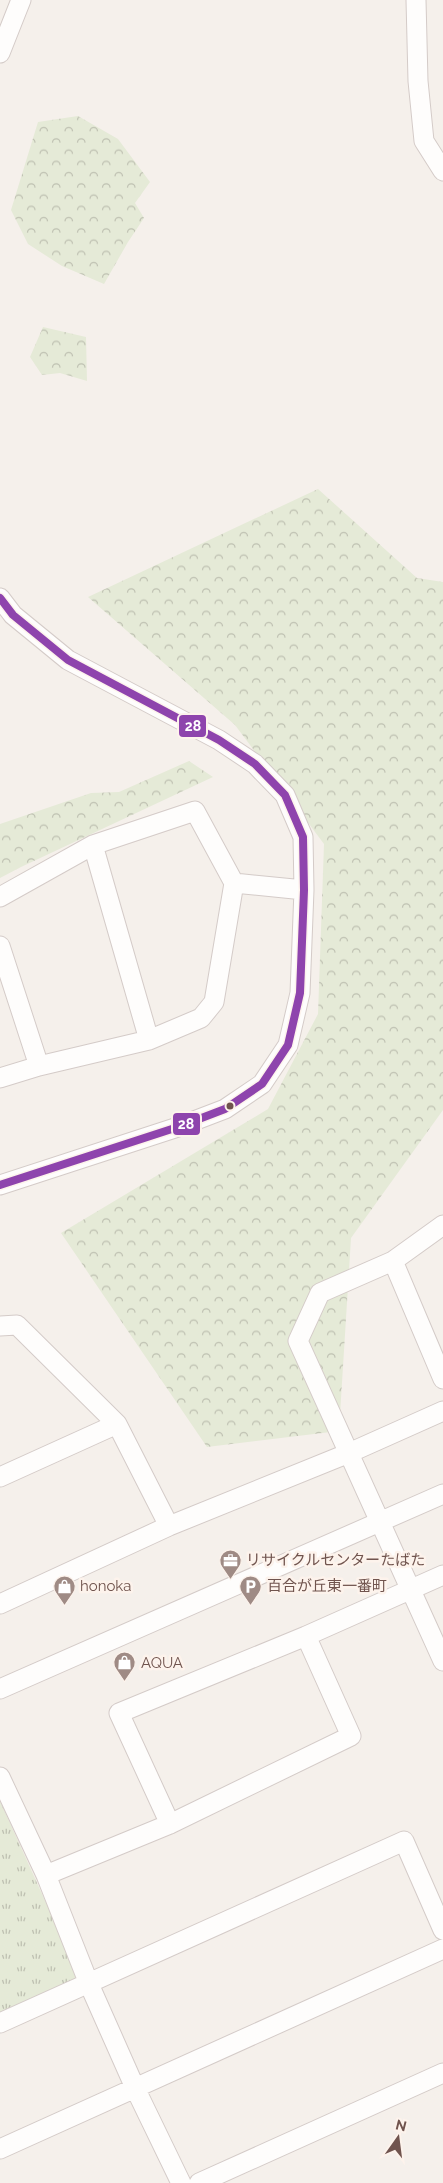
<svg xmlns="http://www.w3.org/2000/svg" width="443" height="2183" viewBox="0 0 443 2183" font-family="Raleway,'Noto Sans JP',sans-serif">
  <defs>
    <pattern id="forest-crowns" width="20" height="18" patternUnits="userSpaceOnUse" patternTransform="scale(1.25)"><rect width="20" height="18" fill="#e5ead7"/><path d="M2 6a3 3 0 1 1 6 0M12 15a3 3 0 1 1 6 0" fill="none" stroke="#bec0b1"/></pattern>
    <pattern id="park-tufts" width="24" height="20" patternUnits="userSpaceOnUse" patternTransform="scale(1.25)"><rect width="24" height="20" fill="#e5ead7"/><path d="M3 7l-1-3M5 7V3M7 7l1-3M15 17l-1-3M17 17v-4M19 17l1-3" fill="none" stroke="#bec0b1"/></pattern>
  </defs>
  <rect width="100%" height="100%" fill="#f5f0eb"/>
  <path fill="url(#forest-crowns)" d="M 78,116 L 118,139 L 150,182 L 135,203 L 144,218 L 128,242 L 104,284 L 62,266 L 28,244 L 11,210 L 38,122 Z
    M 43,327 L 86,337 L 87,381 L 60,373 L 42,375 L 30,357 Z
    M 318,489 L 417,578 L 443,582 L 443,1110 L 351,1238 L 339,1431 L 207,1447 L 61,1233 L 268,1109 L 318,1014 L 324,844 L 235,725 L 88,597 Z
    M 189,761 L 213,777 L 21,867 L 0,878 L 0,824 L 91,793 L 119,792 Z"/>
  <path fill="url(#park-tufts)" d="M 0,1801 L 80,1978 L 0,2014 Z"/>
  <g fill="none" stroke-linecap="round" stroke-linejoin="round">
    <defs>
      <path id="minor" d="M 416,0 L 418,81 L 424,141 L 443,171
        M 0,53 L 21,0
        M 0,598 L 13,615 L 68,660 L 219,740 L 255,764 L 285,795 L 303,837 L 304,890 L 300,993 L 288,1045 L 262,1084 L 225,1109 L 178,1127 L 0,1185
        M 93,845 L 149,1040
        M 234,883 L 304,890
        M 0,897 L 93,845 L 195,811 L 234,883 L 214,1002 L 201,1018 L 149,1040 L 39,1066 L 0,1078
        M 0,946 L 39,1066
        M 443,1225 L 393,1261 L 320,1293 L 298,1341 L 443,1661
        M 393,1261 L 443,1379
        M 0,1326 L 17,1325 L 117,1424 L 169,1526
        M 0,1477 L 117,1424
        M 0,1604 L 169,1526 L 349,1453 L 443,1411
        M 0,1689 L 443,1494
        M 0,1777 L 46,1875 L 89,1984 L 136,2090 L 181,2183
        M 170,1824 L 119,1713 L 306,1636 L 443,1575
        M 46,1875 L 170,1824 L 351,1736 L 306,1636
        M 0,2023 L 404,1841 L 443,1930
        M 0,2149 L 443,1949
        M 199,2183 L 443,2073"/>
    </defs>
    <use href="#minor" stroke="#d4cbc8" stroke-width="21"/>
    <use href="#minor" stroke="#fefdfc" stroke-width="19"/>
    <defs>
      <path id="bus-1" d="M 0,598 L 13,615 L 68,660 L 219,740 L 255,764 L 285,795 L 303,837 L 304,890 L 300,993 L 288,1045 L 262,1084 L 225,1109 L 178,1127 L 0,1185"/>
    </defs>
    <use href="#bus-1" stroke="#fdf3ec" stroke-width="11"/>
    <use href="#bus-1" stroke="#8e44ad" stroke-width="8"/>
  </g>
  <defs>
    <symbol id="office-pin" viewBox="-11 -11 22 30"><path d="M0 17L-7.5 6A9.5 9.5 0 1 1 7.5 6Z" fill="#9f8b85" stroke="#fdf3ec"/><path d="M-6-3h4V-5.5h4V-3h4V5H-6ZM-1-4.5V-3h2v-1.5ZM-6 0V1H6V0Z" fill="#fff"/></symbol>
    <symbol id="shop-pin" viewBox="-11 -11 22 30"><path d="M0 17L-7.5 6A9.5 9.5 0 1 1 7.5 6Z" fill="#9f8b85" stroke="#fdf3ec"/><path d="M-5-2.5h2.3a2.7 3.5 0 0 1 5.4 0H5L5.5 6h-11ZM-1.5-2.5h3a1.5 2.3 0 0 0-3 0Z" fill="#fff"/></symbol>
    <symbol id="parking-pin" viewBox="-11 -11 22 30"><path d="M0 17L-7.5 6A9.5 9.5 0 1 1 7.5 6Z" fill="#9f8b85" stroke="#fdf3ec"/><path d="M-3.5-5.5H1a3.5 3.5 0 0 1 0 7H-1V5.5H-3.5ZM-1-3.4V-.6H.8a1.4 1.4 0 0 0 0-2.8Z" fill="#fff"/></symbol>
  </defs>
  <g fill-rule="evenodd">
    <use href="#office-pin" x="218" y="1548" width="25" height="34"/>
    <use href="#shop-pin" x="52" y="1574" width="25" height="34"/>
    <use href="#parking-pin" x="238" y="1574" width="25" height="34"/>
    <use href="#shop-pin" x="112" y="1650" width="25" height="34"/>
  </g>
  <circle fill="#70544e" stroke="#fdf3ec" stroke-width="2" cx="230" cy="1106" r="4.5"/>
  <g text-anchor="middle" stroke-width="5" stroke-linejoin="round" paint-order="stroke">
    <g font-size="15" fill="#70544e" stroke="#fdf3ec" text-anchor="start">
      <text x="246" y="1565">リサイクルセンターたばた</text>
      <text x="80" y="1591">honoka</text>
      <text x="267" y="1591">百合が丘東一番町</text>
      <text x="141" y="1668">AQUA</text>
    </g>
  </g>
  <g stroke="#fdf3ec" stroke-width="2">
    <rect x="178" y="714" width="29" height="24" rx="5" fill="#8e44ad"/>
    <rect x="172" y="1112" width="29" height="24" rx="5" fill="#8e44ad"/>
  </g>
  <g font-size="14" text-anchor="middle" font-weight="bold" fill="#fff">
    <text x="193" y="731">28</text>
    <text x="186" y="1129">28</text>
  </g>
  <g transform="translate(398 2138) rotate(14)" stroke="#fdf3ec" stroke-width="4" paint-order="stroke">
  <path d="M0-4L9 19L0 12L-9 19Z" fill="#70544e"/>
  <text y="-8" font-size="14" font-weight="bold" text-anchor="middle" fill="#70544e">N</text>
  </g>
</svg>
